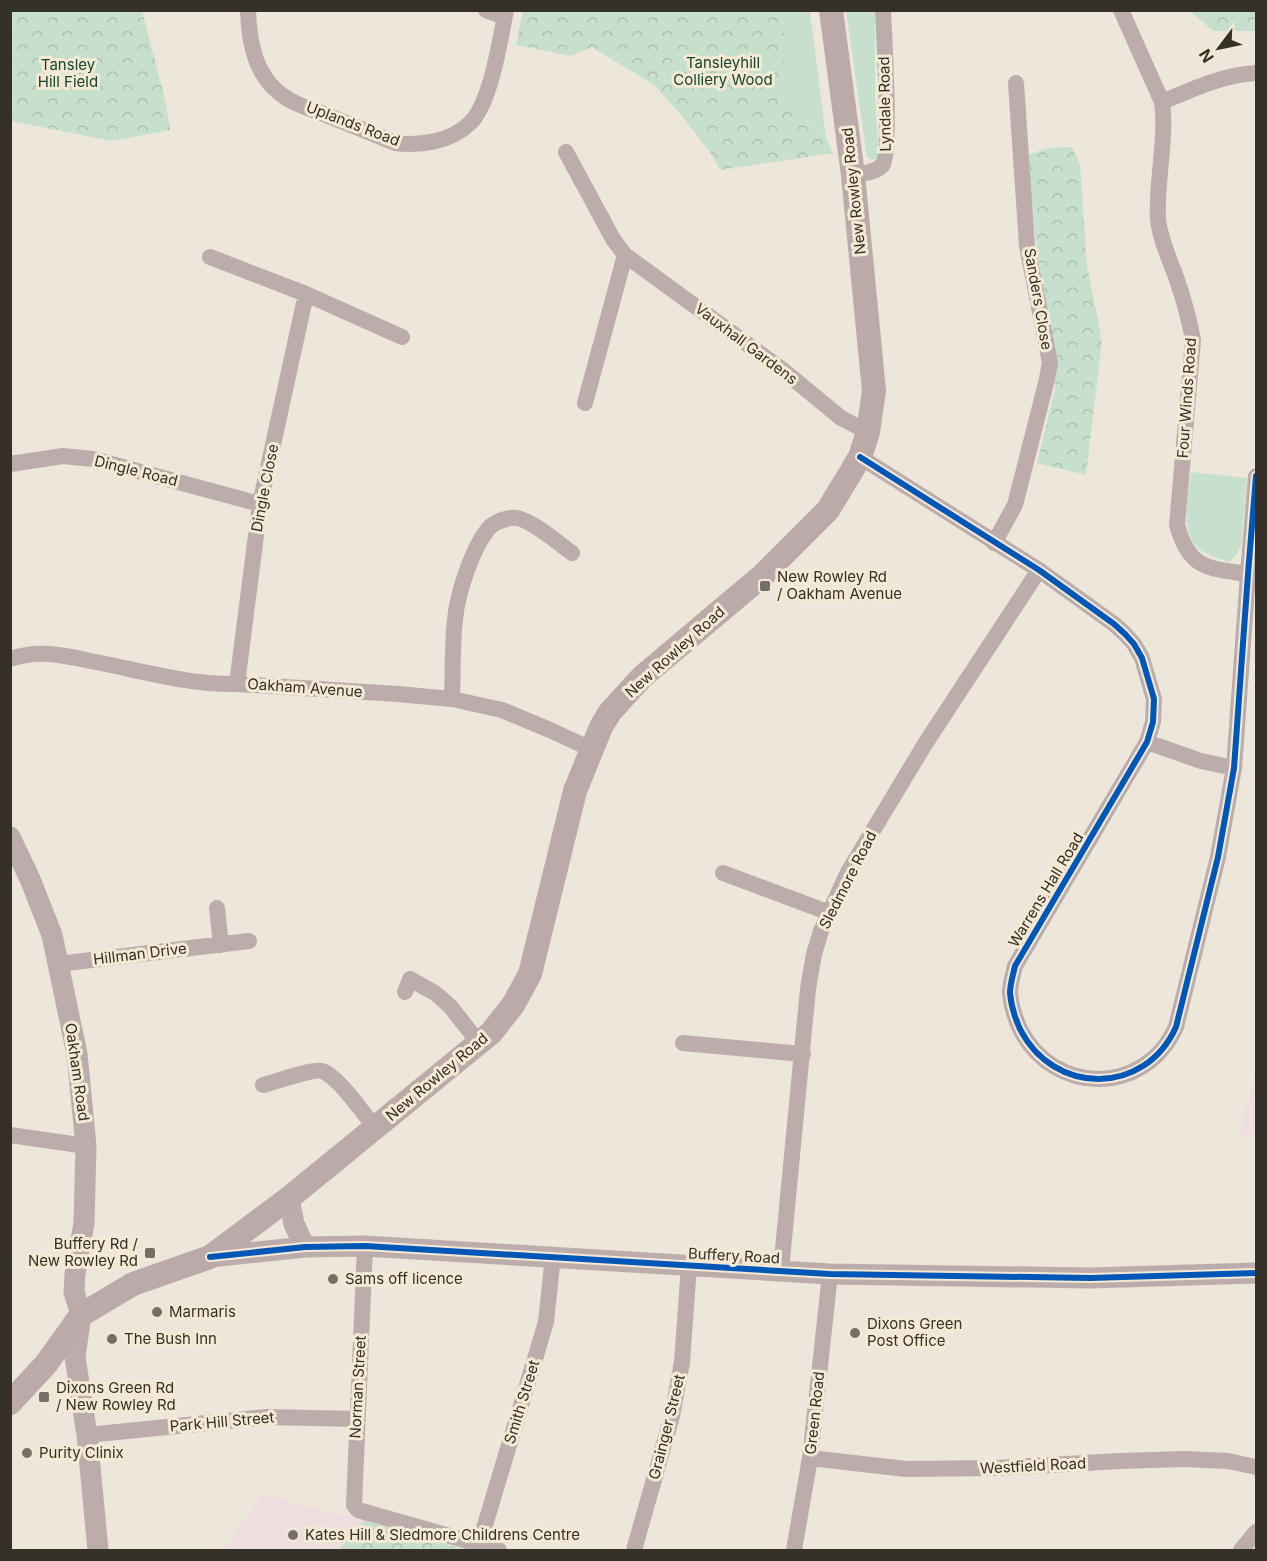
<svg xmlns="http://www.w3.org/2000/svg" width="1267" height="1561" viewBox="0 0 1267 1561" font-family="Inter,sans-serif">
  <defs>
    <pattern id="forest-crowns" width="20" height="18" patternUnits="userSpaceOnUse" patternTransform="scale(1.5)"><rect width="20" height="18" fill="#c6e0cd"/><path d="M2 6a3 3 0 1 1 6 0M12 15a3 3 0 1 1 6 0" fill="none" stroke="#abc0b0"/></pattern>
  </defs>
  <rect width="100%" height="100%" fill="#ece6db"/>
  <path fill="#efdedf" d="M 1256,1069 L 1256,1135 L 1239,1136 Z
    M 263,1494 L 297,1504 L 364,1520 L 339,1550 L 224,1550 Z"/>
  <path fill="#c6e0cd" d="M 781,11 L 810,11 L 826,138 L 809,121 L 790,106 L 782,86 L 785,43 Z
    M 846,11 L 875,11 L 875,97 L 879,158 L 872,160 L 867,157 Z
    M 1191,472 L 1247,478 L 1241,546 L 1236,555 L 1229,562 C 1222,559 1214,558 1207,554 C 1177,540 1188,498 1191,472 Z"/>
  <path fill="url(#forest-crowns)" d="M 10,11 L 142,11 L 166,103 L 170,130 L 112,141 L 11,121 Z
    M 523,11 L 781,11 L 785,43 L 782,86 L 790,106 L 809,121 L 826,138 L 833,153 L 720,170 L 710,152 L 681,115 L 654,85 L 592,47 L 571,56 L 516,45 Z
    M 1190,11 L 1256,11 L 1256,31 L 1213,31 Z
    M 1072,147 L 1080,165 L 1087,267 L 1102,341 L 1086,475 L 1037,463 L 1055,390 L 1054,350 L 1037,252 L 1027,155 L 1048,148 Z
    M 364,1520 L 466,1550 L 339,1550 Z"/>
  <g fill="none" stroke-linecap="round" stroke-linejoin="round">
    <path stroke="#bcacac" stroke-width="16" d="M 248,10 C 249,45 256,80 288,99 C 299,106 314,110 326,115 C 349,124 372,133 395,143 C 420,146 450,142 469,124 C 491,104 500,40 506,10
      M 486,10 L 504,17
      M 1121,10 L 1162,102 C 1167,140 1156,180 1158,219 C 1160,239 1169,258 1176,277 C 1183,297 1189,318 1193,340 L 1177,525 C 1189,569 1207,568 1248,574
      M 1162,102 C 1193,89 1222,75 1256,73
      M 566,152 L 613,239 L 625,255 L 585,403
      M 853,175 C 863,173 877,173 883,164 C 891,152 884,33 883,10
      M 625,255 L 784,371 L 841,418 L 868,432
      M 210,257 L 306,294 L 402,337
      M 860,457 L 1039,570 L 1114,624 L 1125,634 L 1134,644 L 1142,658 L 1154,699 L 1153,722 L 1147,742 L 1015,966 C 1013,975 1010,984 1010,993 C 1011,1005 1015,1018 1020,1029 C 1054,1096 1145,1096 1176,1027 L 1218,857 L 1234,768 L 1248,574 L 1256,476
      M 10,464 L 63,456 L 93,459 L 260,504
      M 994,543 L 1015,505 L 1046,383 L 1050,363 L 1027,246 L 1016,83
      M 10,659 C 42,648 70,657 101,663 C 145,672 192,685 237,684 L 398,694 L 452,699 L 502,710 L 550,730 L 593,750
      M 237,684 L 260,504 L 306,294
      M 452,699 C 453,673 452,646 455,620 C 457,595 473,544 491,526 C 497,521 509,517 517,518 C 533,521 558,543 572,553
      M 1147,742 L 1201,761 L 1234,768
      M 723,873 L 830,913
      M 217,908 L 221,945
      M 58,964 L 249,941
      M 405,992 L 410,979 L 435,993 L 450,1006 L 479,1043
      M 683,1043 L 803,1054
      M 263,1085 C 275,1082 313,1068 322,1071 C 338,1076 364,1114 375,1128
      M 10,1135 L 86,1146
      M 365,1246 L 354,1505 L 358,1510 L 499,1550
      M 781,1270 L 808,989 L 814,954 L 821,931 L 848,872 L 925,744 L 1039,570
      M 87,1435 L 267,1417 L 357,1419
      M 810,1458 L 906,1469 L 996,1468 L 1120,1461 L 1184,1459 L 1228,1461 L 1256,1467
      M 479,1545 L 546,1322 L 553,1256
      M 634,1550 L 672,1416 L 682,1362 L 689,1266
      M 794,1550 L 810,1458 L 830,1274
      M 1241,1550 L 1256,1532"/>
    <path stroke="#bcacac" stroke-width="21" d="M 10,837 L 30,879 L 52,935 L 77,1054 L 86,1146 L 84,1223 L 75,1274 L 74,1292 L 81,1315 L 75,1357 L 87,1435 L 98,1550
      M 289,1198 L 294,1224 L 305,1247
      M 210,1257 L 305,1247 L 365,1246 L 830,1274 L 1090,1278 L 1256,1273"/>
    <path stroke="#bbaaa9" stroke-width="24" d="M 10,1403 L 46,1364 L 81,1315 L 133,1284 L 210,1257 L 289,1198 L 491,1033 L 513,1005 L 530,974 L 575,791 L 601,727 L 610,712 L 642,677 L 762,576 L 828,510 L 860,457 L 868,432 L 874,391 L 853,175 L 831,10"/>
    <defs>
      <path id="cycleway" d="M 860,457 L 1039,570 L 1114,624 L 1125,634 L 1134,644 L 1142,658 L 1154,699 L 1153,722 L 1147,742 L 1015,966 C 1013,975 1010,984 1010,993 C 1011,1005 1015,1018 1020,1029 C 1054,1096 1145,1096 1176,1027 L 1218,857 L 1234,768 L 1248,574 L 1256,476
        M 210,1257 L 305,1247 L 365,1246 L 830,1274 L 1090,1278 L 1256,1273"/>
    </defs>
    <use href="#cycleway" stroke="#f4e9d3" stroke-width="10"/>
    <use href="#cycleway" stroke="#0057b8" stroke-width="6"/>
  </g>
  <g fill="#757067" stroke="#f4e9d3" stroke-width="2">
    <rect x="759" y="580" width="12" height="12" rx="3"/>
    <rect x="144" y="1247" width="12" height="12" rx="3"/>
    <circle cx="333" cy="1279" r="6"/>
    <circle cx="157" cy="1312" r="6"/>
    <circle cx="855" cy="1333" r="6"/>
    <circle cx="112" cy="1339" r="6"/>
    <rect x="38" y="1391" width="12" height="12" rx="3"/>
    <circle cx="27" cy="1453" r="6"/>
    <circle cx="293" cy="1535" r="6"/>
  </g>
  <g text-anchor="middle" stroke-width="6" stroke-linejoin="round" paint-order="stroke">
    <g font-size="15" fill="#144531" stroke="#f4e9d3">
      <text x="723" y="68">Tansleyhill<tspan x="723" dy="17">Colliery Wood</tspan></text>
      <text x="68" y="70">Tansley<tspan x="68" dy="17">Hill Field</tspan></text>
    </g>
    <g font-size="15" fill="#353028" stroke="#f4e9d3">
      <text transform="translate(885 104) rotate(-91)" y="5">Lyndale Road</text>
      <text transform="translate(353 124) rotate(21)" y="5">Uplands Road</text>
      <text transform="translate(854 191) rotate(-96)" y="5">New Rowley Road</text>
      <text transform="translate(1038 299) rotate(80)" y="5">Sanders Close</text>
      <text transform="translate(746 344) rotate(37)" y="5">Vauxhall Gardens</text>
      <text transform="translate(1187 398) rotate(-86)" y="5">Four Winds Road</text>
      <text transform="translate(136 471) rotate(14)" y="5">Dingle Road</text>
      <text transform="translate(265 488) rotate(-79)" y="5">Dingle Close</text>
      <text transform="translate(675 652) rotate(-42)" y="5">New Rowley Road</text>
      <text transform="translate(305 688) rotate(4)" y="5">Oakham Avenue</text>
      <text transform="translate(848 880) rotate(-63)" y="5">Sledmore Road</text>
      <text transform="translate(1046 890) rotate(-59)" y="5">Warrens Hall Road</text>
      <text transform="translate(140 954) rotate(-7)" y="5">Hillman Drive</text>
      <text transform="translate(77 1072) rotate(82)" y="5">Oakham Road</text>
      <text transform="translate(437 1077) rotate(-40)" y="5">New Rowley Road</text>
      <text transform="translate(734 1256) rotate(3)" y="5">Buffery Road</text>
      <text transform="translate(358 1387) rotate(-87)" y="5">Norman Street</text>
      <text transform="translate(522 1402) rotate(-73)" y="5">Smith Street</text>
      <text transform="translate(815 1413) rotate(-84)" y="5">Green Road</text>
      <text transform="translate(222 1422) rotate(-5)" y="5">Park Hill Street</text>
      <text transform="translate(667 1427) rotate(-76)" y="5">Grainger Street</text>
      <text transform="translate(1033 1466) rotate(-3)" y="5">Westfield Road</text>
    </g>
    <g font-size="15" fill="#353028" stroke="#f4e9d3" text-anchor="start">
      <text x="777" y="582">New Rowley Rd<tspan x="777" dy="17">/ Oakham Avenue</tspan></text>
      <text x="138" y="1249" text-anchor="end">Buffery Rd /<tspan x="138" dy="17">New Rowley Rd</tspan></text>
      <text x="345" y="1284">Sams off licence</text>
      <text x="169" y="1317">Marmaris</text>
      <text x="867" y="1329">Dixons Green<tspan x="867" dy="17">Post Office</tspan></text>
      <text x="124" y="1344">The Bush Inn</text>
      <text x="56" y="1393">Dixons Green Rd<tspan x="56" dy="17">/ New Rowley Rd</tspan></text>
      <text x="39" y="1458">Purity Clinix</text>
      <text x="305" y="1540">Kates Hill &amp; Sledmore Childrens Centre</text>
    </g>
  </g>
  <rect width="1267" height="1561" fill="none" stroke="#353028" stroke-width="24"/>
  <g transform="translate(1219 48) rotate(238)" stroke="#f4e9d3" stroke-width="4.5" paint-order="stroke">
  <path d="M0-4.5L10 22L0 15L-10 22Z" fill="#353028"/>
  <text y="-9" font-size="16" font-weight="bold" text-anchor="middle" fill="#353028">N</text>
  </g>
</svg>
